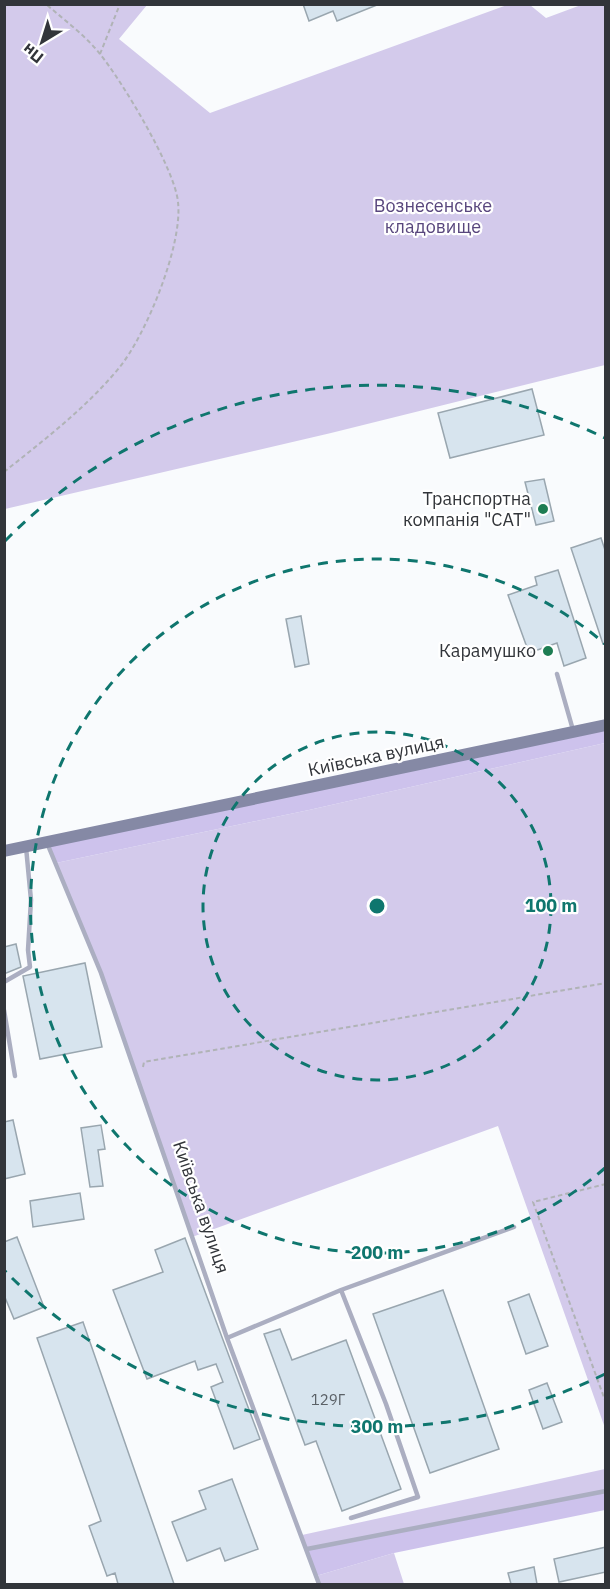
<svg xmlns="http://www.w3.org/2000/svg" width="610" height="1589" viewBox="0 0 610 1589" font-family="'IBM Plex Sans',sans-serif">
  <rect width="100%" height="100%" fill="#f9fbfd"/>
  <path fill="#d3caeb" d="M 4,5 L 147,5 L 119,39 L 210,113 L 507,5 L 530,5 L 546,18 L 581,5 L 605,5 L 605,365 L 331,433 L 5,509 Z
    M 605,743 L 605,1428 L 498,1126 L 192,1237 L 101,973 L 56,863 L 309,810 Z
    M 605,1469 L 605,1491 L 307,1549 L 302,1535 Z
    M 394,1553 L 404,1584 L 319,1584 L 316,1576 Z"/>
  <path fill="#cdc2ec" d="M 605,725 L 605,743 L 309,810 L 56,863 L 47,843 Z
    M 605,1491 L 605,1510 L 394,1553 L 316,1576 L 307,1549 Z"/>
  <path fill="#d7e4ee" stroke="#99a6af" stroke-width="1.5" d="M 303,4 L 377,4 L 377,5 L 337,21 L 333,11 L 309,21 Z
    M 532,389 L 544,435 L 450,458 L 438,413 Z
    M 544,479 L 554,521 L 536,525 L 525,482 Z
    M 601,538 L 606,553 L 606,644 L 603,644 L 571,548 Z
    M 558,570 L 586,658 L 564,666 L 557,643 L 529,653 L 508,595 L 537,585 L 535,577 Z
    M 301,616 L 309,664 L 295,667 L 286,619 Z
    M 16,944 L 21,967 L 4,974 L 4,947 Z
    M 85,963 L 102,1047 L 40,1059 L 23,976 Z
    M 13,1120 L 25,1174 L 4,1179 L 4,1122 Z
    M 101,1125 L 105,1149 L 98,1150 L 103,1186 L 90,1187 L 81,1128 Z
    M 80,1193 L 84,1219 L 33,1227 L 30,1201 Z
    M 17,1237 L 44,1307 L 14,1319 L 4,1295 L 4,1242 Z
    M 185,1238 L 260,1439 L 234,1449 L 211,1387 L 223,1382 L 216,1364 L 198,1370 L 195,1361 L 147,1379 L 113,1290 L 163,1272 L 155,1250 Z
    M 443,1290 L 499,1449 L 430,1473 L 373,1314 Z
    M 529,1294 L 548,1346 L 526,1354 L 508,1302 Z
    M 83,1322 L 174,1584 L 118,1584 L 115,1573 L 107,1576 L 89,1526 L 101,1521 L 37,1338 Z
    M 280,1329 L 292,1360 L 346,1340 L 401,1489 L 342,1511 L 316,1441 L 305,1445 L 264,1334 Z
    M 547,1383 L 562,1422 L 543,1429 L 529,1390 Z
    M 232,1479 L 258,1549 L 225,1561 L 220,1548 L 187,1561 L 172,1522 L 206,1509 L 199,1491 Z
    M 606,1547 L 606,1572 L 559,1582 L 554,1559 Z
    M 534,1567 L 537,1584 L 511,1584 L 508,1573 Z"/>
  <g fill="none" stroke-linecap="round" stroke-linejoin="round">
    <path stroke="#b0b3b6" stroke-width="2" stroke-dasharray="4.5 3" stroke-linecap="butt" d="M 100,54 L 120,4
      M 4,472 C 44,440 86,408 119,368 C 146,335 183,245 178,202 C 175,169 122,81 100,54 C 85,35 64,20 46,4
      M 143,1067 L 144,1062 L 606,983
      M 606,1184 L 533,1202 L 606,1403"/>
    <path stroke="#abaec1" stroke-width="4.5" d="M 557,674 L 573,730
      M 47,843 L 101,973 L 227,1338 L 319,1584
      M 4,982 L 30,967 L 28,950 L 31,900 L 26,847
      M 4,1010 L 15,1076
      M 341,1290 L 386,1404 L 418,1497 L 351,1518
      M 227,1338 L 341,1290 L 514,1227
      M 307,1549 L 606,1491"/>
    <path stroke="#8589a5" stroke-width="12" d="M 4,851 L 606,725"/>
  </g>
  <g fill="none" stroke="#0f766e" stroke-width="3" stroke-dasharray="10 8">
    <circle cx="377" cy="906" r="174"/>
    <path d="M605 1168A347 347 0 1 1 605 644"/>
    <path d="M605 1374A521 521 0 0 1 5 1271M5 541A521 521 0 0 1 605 438"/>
  </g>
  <g fill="#1e7d53" stroke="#fff" stroke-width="2">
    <circle cx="543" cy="509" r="6"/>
    <circle cx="548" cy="651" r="6"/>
  </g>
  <g text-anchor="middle" stroke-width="4.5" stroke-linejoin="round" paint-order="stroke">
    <g font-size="15" fill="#5b6167">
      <text x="328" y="1405">129Г</text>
    </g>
    <g font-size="18" fill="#58467d" stroke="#fff">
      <text x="433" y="212">Вознесенське<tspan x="433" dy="21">кладовище</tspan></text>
    </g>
    <g font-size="18" fill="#32353a" stroke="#fff" text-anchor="end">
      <text x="531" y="505">Транспортна<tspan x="531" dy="21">компанія "САТ"</tspan></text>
      <text x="536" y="657">Карамушко</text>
    </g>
    <g font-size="18" fill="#32353a" stroke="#fff">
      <text transform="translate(376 756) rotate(-12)" y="6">Київська вулиця</text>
      <text transform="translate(201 1207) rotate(71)" y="6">Київська вулиця</text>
    </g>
  </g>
  <circle cx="377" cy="906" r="9" fill="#0f766e" stroke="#fff" stroke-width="3"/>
  <g font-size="18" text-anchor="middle" font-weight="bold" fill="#0f766e" stroke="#fff" stroke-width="4.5" stroke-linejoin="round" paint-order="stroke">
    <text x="551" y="912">100 m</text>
    <text x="377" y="1259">200 m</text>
    <text x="377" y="1433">300 m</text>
  </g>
  <rect width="610" height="1589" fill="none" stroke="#32353a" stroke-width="12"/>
  <g transform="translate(42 42) rotate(218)" stroke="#ffffff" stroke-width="4.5" paint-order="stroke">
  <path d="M0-4.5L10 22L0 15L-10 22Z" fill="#32353a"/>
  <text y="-9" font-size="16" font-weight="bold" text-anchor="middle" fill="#32353a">Пн</text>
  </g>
</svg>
